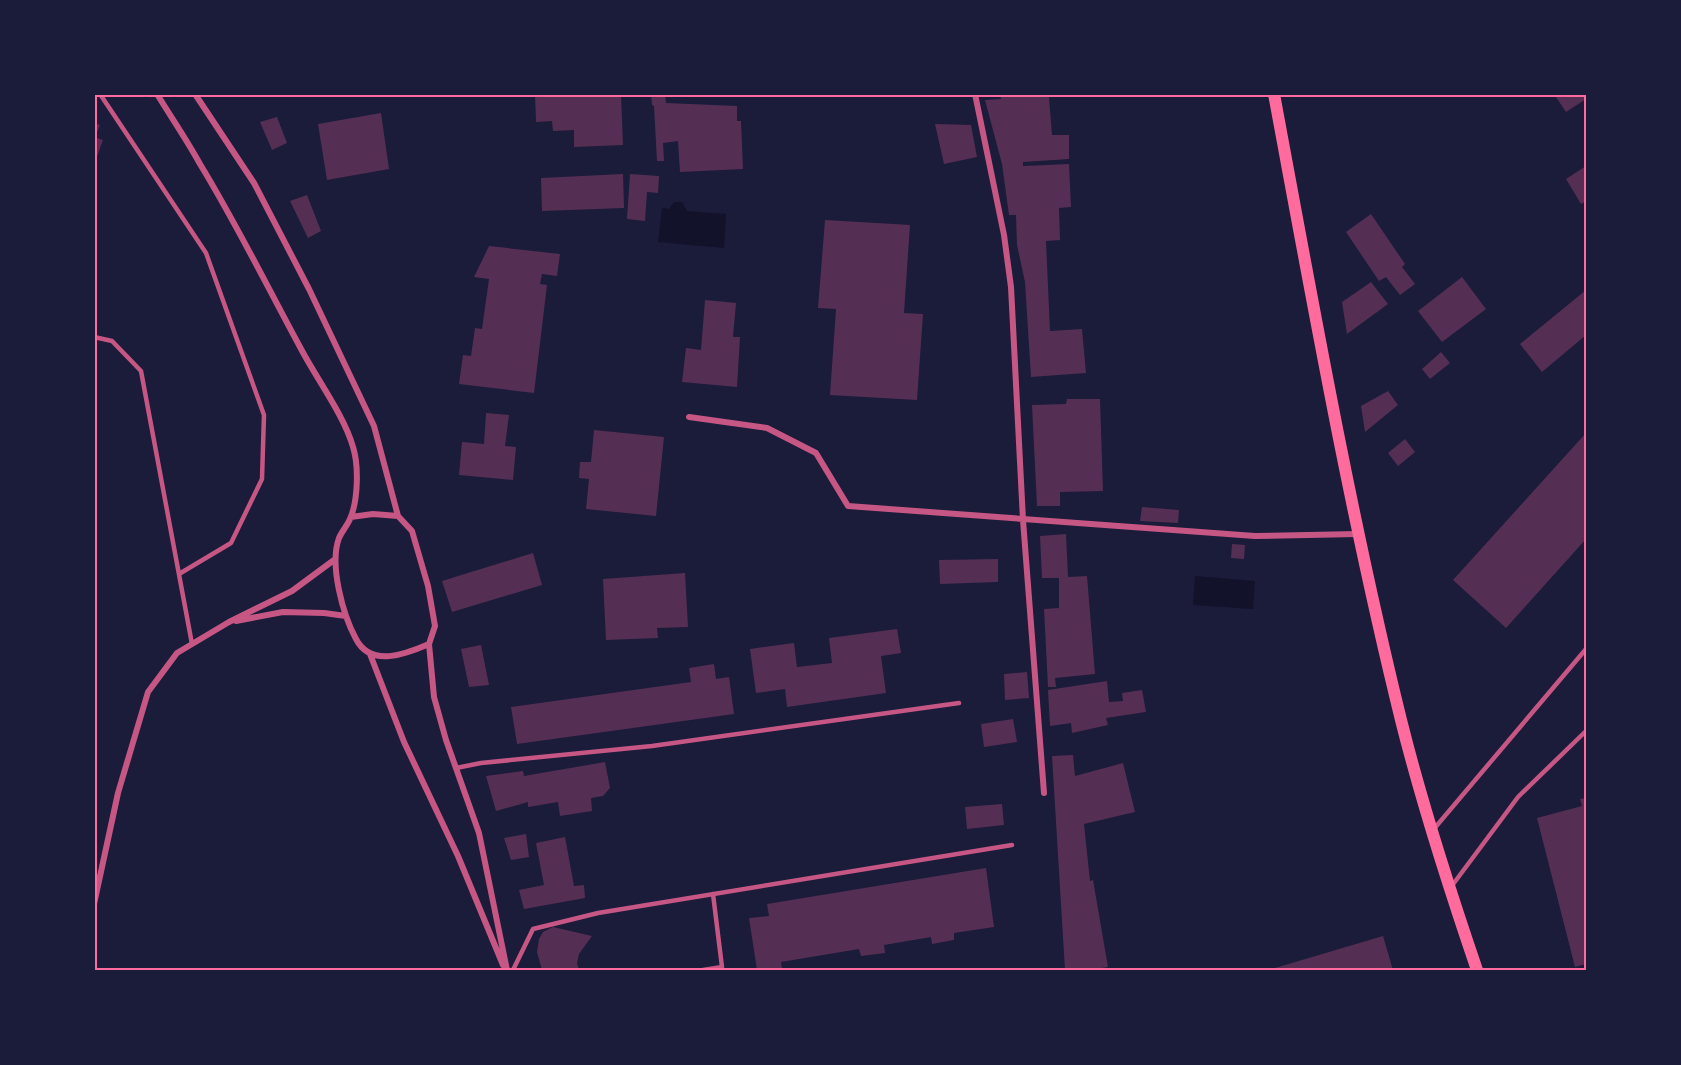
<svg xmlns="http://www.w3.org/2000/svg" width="1681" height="1065" viewBox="0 0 1681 1065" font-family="Roboto,sans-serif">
  <rect width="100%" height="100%" fill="#1b1b3a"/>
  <path fill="#12122b" d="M 674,202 L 682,202 L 687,211 L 726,214 L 724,248 L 658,242 L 662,208 L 669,209 Z
    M 1195,576 L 1255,581 L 1253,609 L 1193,605 Z"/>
  <path fill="#542f53" d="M 535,94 L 621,94 L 623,145 L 574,147 L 574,130 L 553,131 L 552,121 L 536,122 Z
    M 651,94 L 665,94 L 666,103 L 737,106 L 737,121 L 741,121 L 743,169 L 680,172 L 678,141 L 663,143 L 664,161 L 657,161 L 654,106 L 652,105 Z
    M 1000,94 L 1070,94 L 1070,96 L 1049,97 L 1052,135 L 1069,135 L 1069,159 L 1023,162 L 1023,166 L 1069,164 L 1071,207 L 1059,208 L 1060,240 L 1046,241 L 1050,331 L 1082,329 L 1086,373 L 1031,377 L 1025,282 L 1017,245 L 1016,215 L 1009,215 L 1002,164 L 985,100 L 1001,99 Z
    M 1554,94 L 1586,94 L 1586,99 L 1566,112 Z
    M 381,113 L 389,169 L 327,180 L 318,124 Z
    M 277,117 L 287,143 L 272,150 L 260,122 Z
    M 94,123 L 100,125 L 95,137 L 103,140 L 95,162 Z
    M 935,124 L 971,125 L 977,157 L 944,164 Z
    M 1586,166 L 1586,201 L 1581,204 L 1566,179 Z
    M 623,174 L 624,208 L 542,211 L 541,178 Z
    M 630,174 L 659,176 L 658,193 L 647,192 L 645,221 L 627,219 Z
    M 307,195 L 321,231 L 308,238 L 290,201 Z
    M 1371,214 L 1405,264 L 1402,267 L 1415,284 L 1400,295 L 1386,277 L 1379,281 L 1346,232 Z
    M 825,220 L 910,225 L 904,313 L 923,314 L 917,400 L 830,395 L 836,309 L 818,308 Z
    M 489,246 L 560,254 L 557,276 L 542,274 L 540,284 L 547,285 L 534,393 L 459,384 L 463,355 L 471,356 L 475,328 L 482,329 L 489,279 L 474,277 Z
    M 1462,277 L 1486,309 L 1442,342 L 1418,311 Z
    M 1371,282 L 1388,304 L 1347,334 L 1342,302 Z
    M 1586,290 L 1586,335 L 1542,372 L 1520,344 Z
    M 705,300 L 736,303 L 733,337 L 740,337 L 737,387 L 682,382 L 686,348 L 701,350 Z
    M 1441,352 L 1450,363 L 1430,379 L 1422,369 Z
    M 1388,391 L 1398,405 L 1365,432 L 1361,406 Z
    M 1067,399 L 1100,399 L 1103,491 L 1060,492 L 1060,506 L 1037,506 L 1032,405 L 1066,404 Z
    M 486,413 L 509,415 L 505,446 L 516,447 L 513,480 L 459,475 L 462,442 L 484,444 Z
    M 594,430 L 664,437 L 656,516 L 586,509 L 589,479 L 579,478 L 580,462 L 591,462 Z
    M 1586,433 L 1586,539 L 1506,628 L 1453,580 Z
    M 1405,439 L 1415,452 L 1398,466 L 1388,453 Z
    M 1142,507 L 1179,510 L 1178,523 L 1140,521 Z
    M 1066,534 L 1068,577 L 1087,576 L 1095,674 L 1055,678 L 1056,687 L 1048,687 L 1044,609 L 1059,608 L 1059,578 L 1042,578 L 1040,536 Z
    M 1232,544 L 1245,545 L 1244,559 L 1231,558 Z
    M 533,553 L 542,585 L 452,612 L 442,581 Z
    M 998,559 L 998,582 L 940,584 L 939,560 Z
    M 685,573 L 688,627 L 657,628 L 658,638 L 606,640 L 603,579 Z
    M 897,629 L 901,653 L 881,656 L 886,693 L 787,707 L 785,689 L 756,693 L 750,649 L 794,643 L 797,667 L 832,663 L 829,638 Z
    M 481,645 L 489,685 L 469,687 L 461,649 Z
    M 714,664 L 716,679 L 729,677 L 734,714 L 517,744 L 511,707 L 691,682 L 689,668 Z
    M 1027,672 L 1029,698 L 1005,700 L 1004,674 Z
    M 1107,681 L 1109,702 L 1123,701 L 1122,693 L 1142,690 L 1146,712 L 1106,718 L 1108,725 L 1072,733 L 1071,723 L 1050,726 L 1048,690 Z
    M 1013,719 L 1017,742 L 984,747 L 981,724 Z
    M 1073,755 L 1075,776 L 1123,763 L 1135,812 L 1084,824 L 1090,881 L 1093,880 L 1108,967 L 1102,968 L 1102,970 L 1065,970 L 1052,756 Z
    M 605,762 L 610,788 L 603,796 L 591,798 L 592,811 L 560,816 L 558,802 L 528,807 L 528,802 L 496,811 L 486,776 L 523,771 L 524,776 Z
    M 1586,798 L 1586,964 L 1575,967 L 1537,818 L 1582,806 L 1580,799 Z
    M 1002,804 L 1004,825 L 967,829 L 965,807 Z
    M 526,834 L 529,857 L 511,860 L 504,838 Z
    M 565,837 L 574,886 L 584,885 L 585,898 L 524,909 L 519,890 L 544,885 L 536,843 Z
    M 986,868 L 994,927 L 954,933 L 954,940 L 932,944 L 931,937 L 884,945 L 885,953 L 861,956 L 859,949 L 781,962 L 782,969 L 757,970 L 749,918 L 769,916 L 767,904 Z
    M 553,927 L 592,936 L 579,954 L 577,963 L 579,970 L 542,970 L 537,952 L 539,939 L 543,932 Z
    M 1383,936 L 1393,970 L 1268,970 Z"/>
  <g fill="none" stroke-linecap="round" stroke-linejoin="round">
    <path stroke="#c65784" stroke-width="4.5" d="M 100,94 L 206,253 L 264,415 L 262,479 L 231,543 L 179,574
      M 94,337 L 112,341 L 141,371 L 192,644
      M 456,768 L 481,763 L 652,746 L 959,703
      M 1433,830 L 1586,649
      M 1451,887 L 1518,797 L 1586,731
      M 513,970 L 533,929 L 598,913 L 1012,845
      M 703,970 L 722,967 L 713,894"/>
    <path stroke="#c65784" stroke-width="6" d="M 157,94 C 171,117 187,140 200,164 C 236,223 267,286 300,347 C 316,378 344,415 353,447 C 359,466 358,501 350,519 C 347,526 342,531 339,538 C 329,565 343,615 356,639 C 371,668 406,654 429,644
      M 195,94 L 254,183 L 309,289 L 374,426 L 398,516
      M 975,94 L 1004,235 L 1011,287 L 1023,520 L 1044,793
      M 689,417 L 767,428 L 816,453 L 848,506 L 1255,536 L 1358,534
      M 351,517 L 373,514 L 398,516 L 412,531 L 428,586 L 435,626 L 429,644 L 434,697 L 446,740 L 479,833 L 507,970
      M 236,621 L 283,612 L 324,613 L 346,616
      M 370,654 L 404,742 L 458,856 L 503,965
      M 94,904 L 118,793 L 148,692 L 177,653 L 229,622 L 292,591 L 334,560"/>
    <path stroke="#ff6b9d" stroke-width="12" d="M 1274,94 C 1313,304 1350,513 1401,720 C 1422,804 1449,888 1477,970"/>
  </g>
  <rect width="1681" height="1065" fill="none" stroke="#1b1b3a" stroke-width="192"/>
  <rect x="96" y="96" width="1489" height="873" fill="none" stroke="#ff6b9d" stroke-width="2"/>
</svg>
